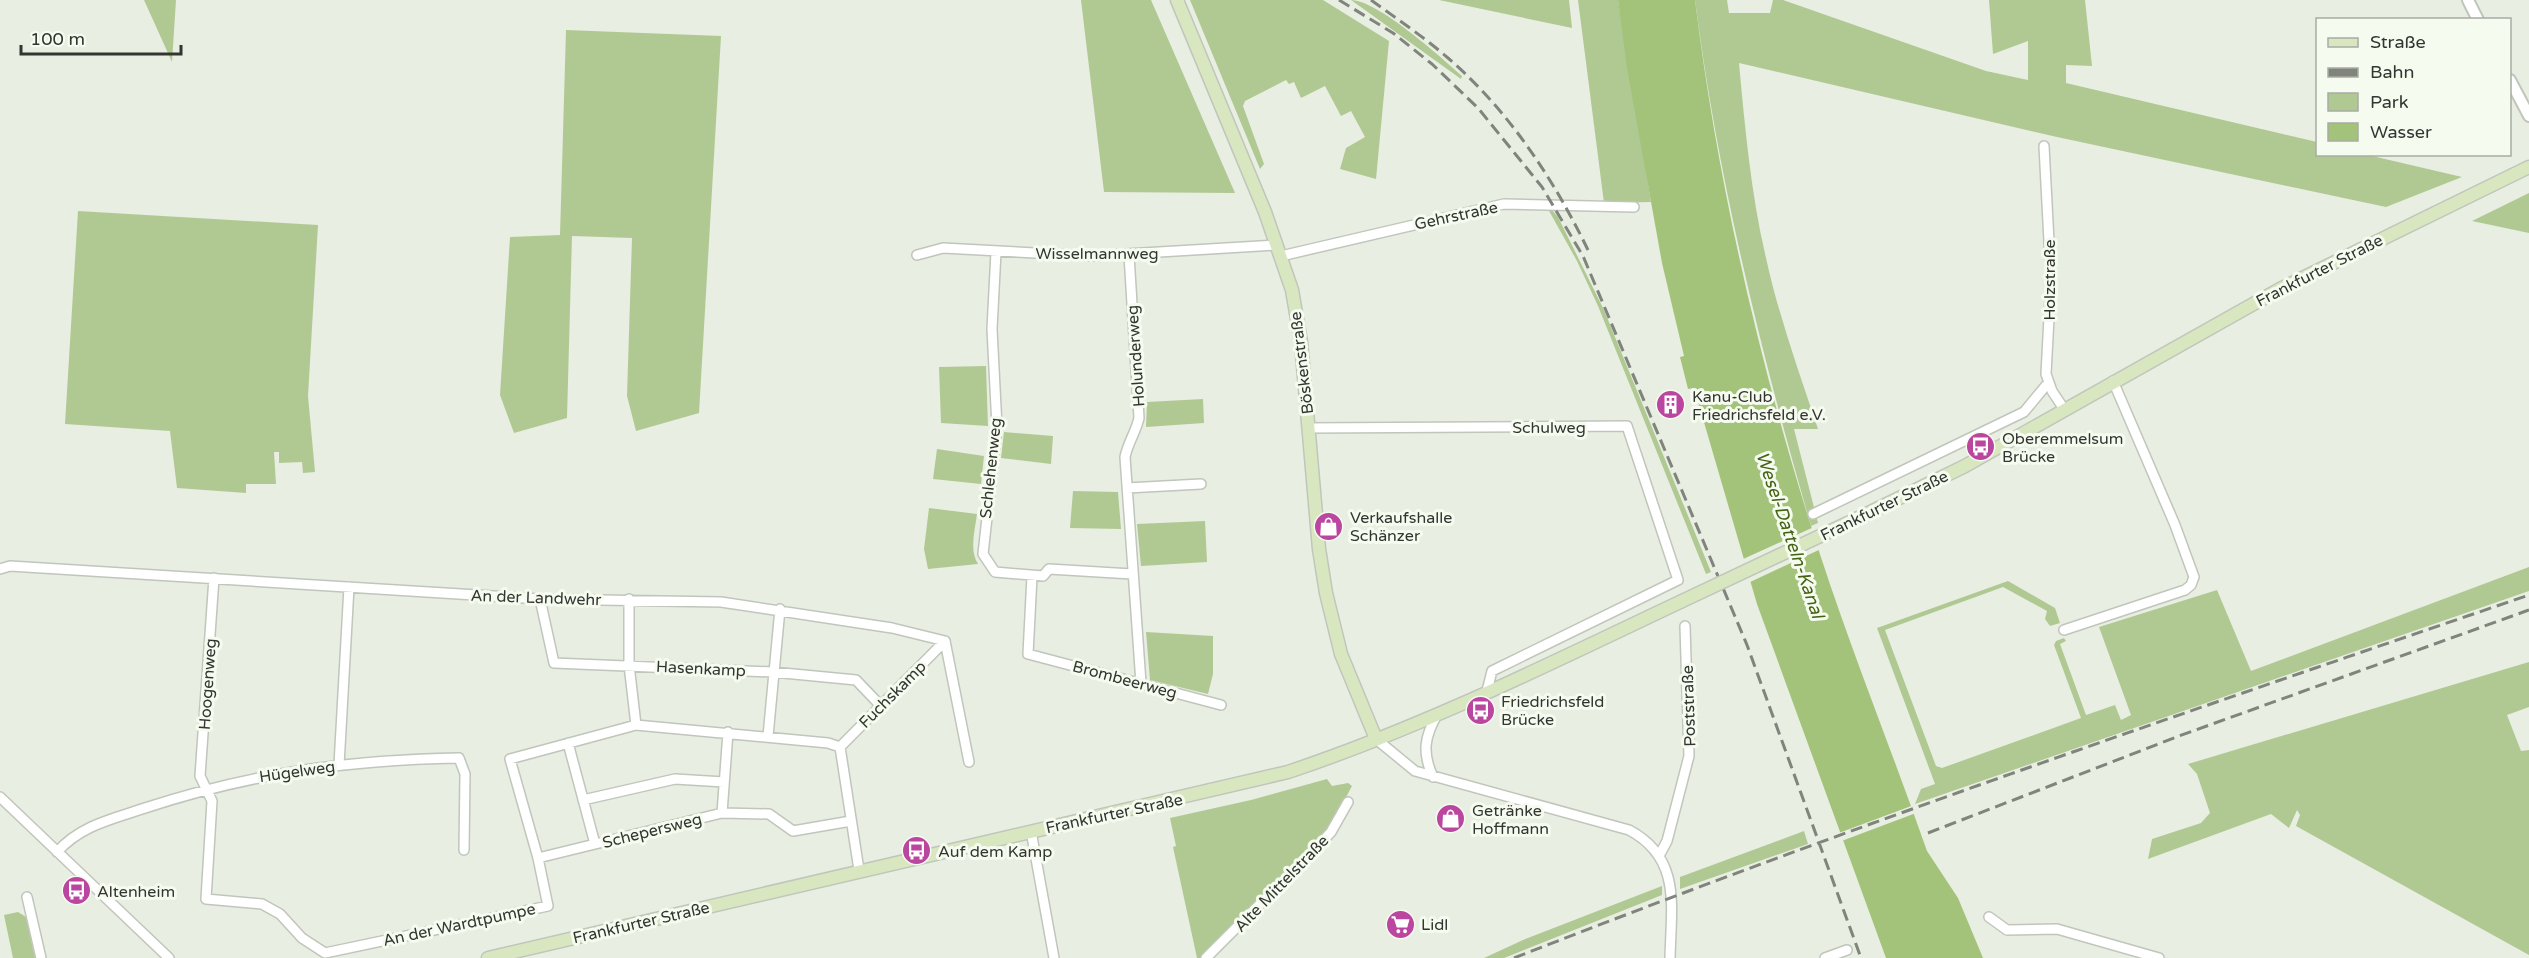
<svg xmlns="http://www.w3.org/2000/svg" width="2529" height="958" viewBox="0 0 2529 958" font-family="'Varela Round',sans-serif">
  <rect width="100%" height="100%" fill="#e8eee2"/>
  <path fill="#b0c993" d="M 144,0 L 176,0 L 172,62 Z
    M 1081,0 L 1151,0 L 1235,193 L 1104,192 Z
    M 1190,0 L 1323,0 L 1389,41 L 1376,179 L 1340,169 L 1346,148 L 1365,137 L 1351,111 L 1341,116 L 1325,86 L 1301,98 L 1294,82 L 1289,84 L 1286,80 L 1245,101 L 1243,106 L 1264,164 L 1260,169 Z
    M 1351,0 C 1377,0 1441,57 1462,76 L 1461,79 Z
    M 1439,0 L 1569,0 L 1572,28 Z
    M 1578,0 L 1618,0 L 1651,202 L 1604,203 Z
    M 1695,0 L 1727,0 L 1729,13 L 1770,13 L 1773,0 L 1783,0 L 1986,71 L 2028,80 L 2028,41 L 1993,54 L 1989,0 L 2085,0 L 2092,66 L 2066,65 L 2066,83 L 2317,142 L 2318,154 L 2368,155 L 2462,177 L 2386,207 L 2057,137 L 1739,63 C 1745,128 1751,194 1766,258 C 1779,317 1799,372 1818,429 L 1794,429 L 1818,523 L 1811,526 C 1761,353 1718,179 1695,0 Z
    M 566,30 L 721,36 L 699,413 L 636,431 L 627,396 L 632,238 L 572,236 L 567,418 L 514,433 L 500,395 L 510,237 L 560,235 Z
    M 2529,193 L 2529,233 L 2472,221 Z
    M 1548,209 L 1551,209 L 1558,217 L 1604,310 L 1711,572 L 1706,574 L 1598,306 L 1577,261 Z
    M 78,211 L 318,225 L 308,396 L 315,472 L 303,473 L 302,462 L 279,463 L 279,452 L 274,452 L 276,484 L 246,484 L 246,493 L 177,488 L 170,431 L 65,424 Z
    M 986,366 L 988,426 L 941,423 L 939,367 Z
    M 1203,399 L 1204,423 L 1146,427 L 1147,402 Z
    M 1004,432 L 1053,436 L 1051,464 L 1001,458 Z
    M 937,449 L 984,456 L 981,484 L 933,479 Z
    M 1073,491 L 1118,492 L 1121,529 L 1070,528 Z
    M 929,508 L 977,514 C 975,530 969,550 978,564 L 928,569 L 924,549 Z
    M 1205,521 L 1207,562 L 1141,566 L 1137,524 Z
    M 2529,567 L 2529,591 L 1915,804 L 1921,789 L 1935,784 L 1877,628 L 2008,581 L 2055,608 L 2060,623 L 2050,626 L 2045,619 L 2047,611 L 2003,587 L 1885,630 L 1936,766 L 1942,768 L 2081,718 L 2054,645 L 2056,641 L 2064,638 L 2066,641 L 2060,644 L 2086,715 L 2115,705 L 2121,720 L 2131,715 L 2099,627 L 2217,590 L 2251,671 Z
    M 1146,632 L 1213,636 L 1213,674 L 1208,694 L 1150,680 Z
    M 2529,662 L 2529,707 L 2507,715 L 2521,751 L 2529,750 L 2529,955 L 2296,826 L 2300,815 L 2297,810 L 2289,828 L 2271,814 L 2148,859 L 2152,839 L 2201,823 L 2210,813 L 2197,774 L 2188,764 Z
    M 1327,779 L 1332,786 L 1348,783 L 1352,786 L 1329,829 L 1202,958 L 1197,958 L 1173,847 L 1176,846 L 1170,818 L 1251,800 Z
    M 1804,831 L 1808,844 L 1680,889 L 1680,877 Z
    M 1662,886 L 1662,895 L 1504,958 L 1484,958 L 1523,940 Z
    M 18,912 L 26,917 L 35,958 L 13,958 L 4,915 Z"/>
  <path fill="#a2c379" d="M 1618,0 L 1695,0 C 1717,178 1757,355 1811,526 C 1845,636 1889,742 1927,851 L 1958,898 L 1983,958 L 1886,958 L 1757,604 L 1694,388 L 1688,389 L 1680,357 L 1684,356 L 1662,263 L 1627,68 Z"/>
  <path fill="#e8eee2" d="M 1814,527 L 1821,549 L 1748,583 L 1741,560 Z
    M 1914,805 L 1916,813 L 1839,842 L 1836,834 Z"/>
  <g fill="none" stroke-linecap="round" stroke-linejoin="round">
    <defs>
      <path id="minor" d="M 2044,146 L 2051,280 L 2046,374 L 2052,391 L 2064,409
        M 996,252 L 992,329 L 997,427 L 983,554 L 995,572 L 1043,576 L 1049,569 L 1132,574
        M 917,255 L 943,248 L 1092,256 L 1277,245
        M 1129,255 L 1139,418 C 1136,432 1128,442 1125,457 L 1141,683
        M 1281,256 L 1504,204 L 1634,207
        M 1308,428 L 1627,426 L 1678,580 L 1492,671 L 1486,695
        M 1127,488 L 1201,484
        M 1813,514 L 2024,412 L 2048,383
        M 0,569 L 10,566 L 540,599 L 721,602 L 892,628 L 945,641 L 969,762
        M 1032,576 L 1028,654 L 1221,705
        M 214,578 L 200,776 L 212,801 L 206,899 L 262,904 L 280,914 L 302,938 L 325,953 L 548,906 L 538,858 L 510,759 L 636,725 L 828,743 L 840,747 L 859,870
        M 540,599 L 554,663 L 773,672 L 856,680 L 880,705
        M 629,599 L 629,665 L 636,725
        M 2064,630 L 2185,590 L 2191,585 L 2194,577 L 2175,525 L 2113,381
        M 768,736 L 780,609
        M 1376,739 L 1415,771 L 1629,830 C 1682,858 1671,907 1670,958
        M 568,743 L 595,844
        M 840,747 L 945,641
        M 339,765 L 349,587
        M 1433,777 C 1422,753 1424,737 1438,713
        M 0,797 L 169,958
        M 583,800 L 675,779 L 724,782
        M 722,813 L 769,814 L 793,831 L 851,821
        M 1031,831 L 1054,958
        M 57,852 C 81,825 113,819 145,808 C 252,773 347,760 459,758 L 465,774 L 464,850
        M 1660,854 L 1667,841 L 1689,756 L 1685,626
        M 538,858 L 722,813 L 728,732
        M 27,897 L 41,958
        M 1989,917 L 2007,930 L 2057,929 L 2159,958
        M 1206,958 L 1322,842 L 1331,832 L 1348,802
        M 1825,958 L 1847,950"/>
      <path id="tertiary" d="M 2468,0 L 2478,20
        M 2510,80 L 2529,116"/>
      <path id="secondary" d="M 1177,0 L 1265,212 L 1292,290 L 1301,342 L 1319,549 L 1326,593 L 1341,654 L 1376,739
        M 1852,521 L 1965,466 L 2280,289 L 2529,167
        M 488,958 L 1288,772 C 1423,727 1551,663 1680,602"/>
    </defs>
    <use href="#minor" stroke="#c0c6bb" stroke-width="12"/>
    <use href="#tertiary" stroke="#c0c6bb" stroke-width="14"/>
    <use href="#secondary" stroke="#c0c6bb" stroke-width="15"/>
    <use href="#minor" stroke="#fff" stroke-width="9"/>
    <use href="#tertiary" stroke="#fff" stroke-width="10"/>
    <use href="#secondary" stroke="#d9e7c1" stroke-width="12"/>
    <path stroke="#80847c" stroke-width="3" stroke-dasharray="12 6" stroke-linecap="butt" d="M 1339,0 L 1393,33 L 1432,64 L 1478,108 L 1542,187 L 1583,256 L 1747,645 L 1861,958
      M 1371,0 C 1397,19 1424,37 1448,58 C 1509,111 1553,178 1588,250
      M 1928,833 L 2179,736 L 2529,610
      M 1514,958 C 1848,827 2189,711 2529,595"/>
    <defs>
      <path id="secondary-bridge" d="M 1680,602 L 1852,521"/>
    </defs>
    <use href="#secondary-bridge" stroke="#c0c6bb" stroke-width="15" stroke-linecap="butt"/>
    <use href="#secondary-bridge" stroke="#d9e7c1" stroke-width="12"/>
  </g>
  <defs>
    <symbol id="building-disc" viewBox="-11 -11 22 22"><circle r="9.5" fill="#ba469f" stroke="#f6fbf0"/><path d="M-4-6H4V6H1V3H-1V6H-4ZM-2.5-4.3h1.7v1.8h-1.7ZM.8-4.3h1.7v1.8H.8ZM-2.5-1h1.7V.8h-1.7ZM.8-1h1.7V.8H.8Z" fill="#fff"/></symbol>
    <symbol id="bus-disc" viewBox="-11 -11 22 22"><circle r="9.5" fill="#ba469f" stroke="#f6fbf0"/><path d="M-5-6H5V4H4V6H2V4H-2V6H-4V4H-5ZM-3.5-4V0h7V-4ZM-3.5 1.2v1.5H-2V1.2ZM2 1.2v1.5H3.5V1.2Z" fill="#fff"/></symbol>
    <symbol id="shop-disc" viewBox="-11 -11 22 22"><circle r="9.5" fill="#ba469f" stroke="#f6fbf0"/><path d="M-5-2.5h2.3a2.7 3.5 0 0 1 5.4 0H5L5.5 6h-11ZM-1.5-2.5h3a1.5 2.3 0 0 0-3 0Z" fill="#fff"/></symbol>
    <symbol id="supermarket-disc" viewBox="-11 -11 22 22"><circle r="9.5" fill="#ba469f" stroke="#f6fbf0"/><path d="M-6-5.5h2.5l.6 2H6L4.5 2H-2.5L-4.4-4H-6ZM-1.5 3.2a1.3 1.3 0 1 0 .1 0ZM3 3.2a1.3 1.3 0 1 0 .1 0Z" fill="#fff"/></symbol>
  </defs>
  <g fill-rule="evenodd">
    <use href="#building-disc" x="1654" y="388" width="33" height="33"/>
    <use href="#bus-disc" x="1964" y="430" width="33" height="33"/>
    <use href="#shop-disc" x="1312" y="510" width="33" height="33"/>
    <use href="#bus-disc" x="1464" y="694" width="33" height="33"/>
    <use href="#shop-disc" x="1434" y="802" width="33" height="33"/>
    <use href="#bus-disc" x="900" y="834" width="33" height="33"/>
    <use href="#bus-disc" x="60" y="874" width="33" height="33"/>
    <use href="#supermarket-disc" x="1384" y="908" width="33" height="33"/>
  </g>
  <g text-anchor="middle" stroke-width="6" stroke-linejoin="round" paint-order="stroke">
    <g font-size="16" fill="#333531" stroke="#f6fbf0">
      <text transform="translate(1456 215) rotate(-12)" y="6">Gehrstraße</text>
      <text x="1097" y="259">Wisselmannweg</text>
      <text transform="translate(2319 270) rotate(-27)" y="6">Frankfurter Straße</text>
      <text transform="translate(2049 280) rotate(-90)" y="6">Holzstraße</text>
      <text transform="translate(1135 356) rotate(-94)" y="6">Holunderweg</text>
      <text transform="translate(1301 363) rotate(-97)" y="6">Böskenstraße</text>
      <text x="1549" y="433">Schulweg</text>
      <text transform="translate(990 468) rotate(-84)" y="6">Schlehenweg</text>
      <text transform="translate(1884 505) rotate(-26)" y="6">Frankfurter Straße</text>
      <text transform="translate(536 597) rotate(2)" y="6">An der Landwehr</text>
      <text transform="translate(701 668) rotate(3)" y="6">Hasenkamp</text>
      <text transform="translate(1125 679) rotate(15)" y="6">Brombeerweg</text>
      <text transform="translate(207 684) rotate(-86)" y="6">Hoogenweg</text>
      <text transform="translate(892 694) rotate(-45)" y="6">Fuchskamp</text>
      <text transform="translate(1688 706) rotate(-92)" y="6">Poststraße</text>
      <text transform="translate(297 771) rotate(-8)" y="6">Hügelweg</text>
      <text transform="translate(1114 813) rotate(-12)" y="6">Frankfurter Straße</text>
      <text transform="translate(652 830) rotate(-14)" y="6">Schepersweg</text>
      <text transform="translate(1281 883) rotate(-46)" y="6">Alte Mittelstraße</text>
      <text transform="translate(641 922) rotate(-13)" y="6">Frankfurter Straße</text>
      <text transform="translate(459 924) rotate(-12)" y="6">An der Wardtpumpe</text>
    </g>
    <g font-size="16" fill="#333531" stroke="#f6fbf0" text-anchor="start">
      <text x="1692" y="402">Kanu-Club<tspan x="1692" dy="18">Friedrichsfeld e.V.</tspan></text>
      <text x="2002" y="444">Oberemmelsum<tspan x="2002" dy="18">Brücke</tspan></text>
      <text x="1350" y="523">Verkaufshalle<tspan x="1350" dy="18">Schänzer</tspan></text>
      <text x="1501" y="707">Friedrichsfeld<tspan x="1501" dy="18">Brücke</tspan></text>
      <text x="1472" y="816">Getränke<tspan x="1472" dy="18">Hoffmann</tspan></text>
      <text x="938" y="857">Auf dem Kamp</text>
      <text x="97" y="897">Altenheim</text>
      <text x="1421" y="930">Lidl</text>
    </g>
    <g font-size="18" font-style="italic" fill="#466215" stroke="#f6fbf0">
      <text transform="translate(1790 535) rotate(71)" y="6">Wesel-Datteln-Kanal</text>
    </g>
  </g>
  <rect x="2316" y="18" width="195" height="138" fill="#f6fbf0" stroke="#a8aca4" stroke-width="1.5"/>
  <rect x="2328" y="38" width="30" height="9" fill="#d9e7c1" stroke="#a8aca4" stroke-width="1.5"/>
  <text x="2370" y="48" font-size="18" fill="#333531">Straße</text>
  <rect x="2328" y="68" width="30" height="9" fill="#80847c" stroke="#a8aca4" stroke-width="1.5"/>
  <text x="2370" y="78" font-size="18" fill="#333531">Bahn</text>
  <rect x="2328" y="93" width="30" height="18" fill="#b0c993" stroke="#a8aca4" stroke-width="1.5"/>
  <text x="2370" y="108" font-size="18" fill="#333531">Park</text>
  <rect x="2328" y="123" width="30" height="18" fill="#a2c379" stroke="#a8aca4" stroke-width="1.5"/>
  <text x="2370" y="138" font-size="18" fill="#333531">Wasser</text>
  <path d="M21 45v9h160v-9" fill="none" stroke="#333531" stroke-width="3"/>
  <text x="30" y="45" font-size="18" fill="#333531" stroke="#f6fbf0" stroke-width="4.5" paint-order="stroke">100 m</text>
</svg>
